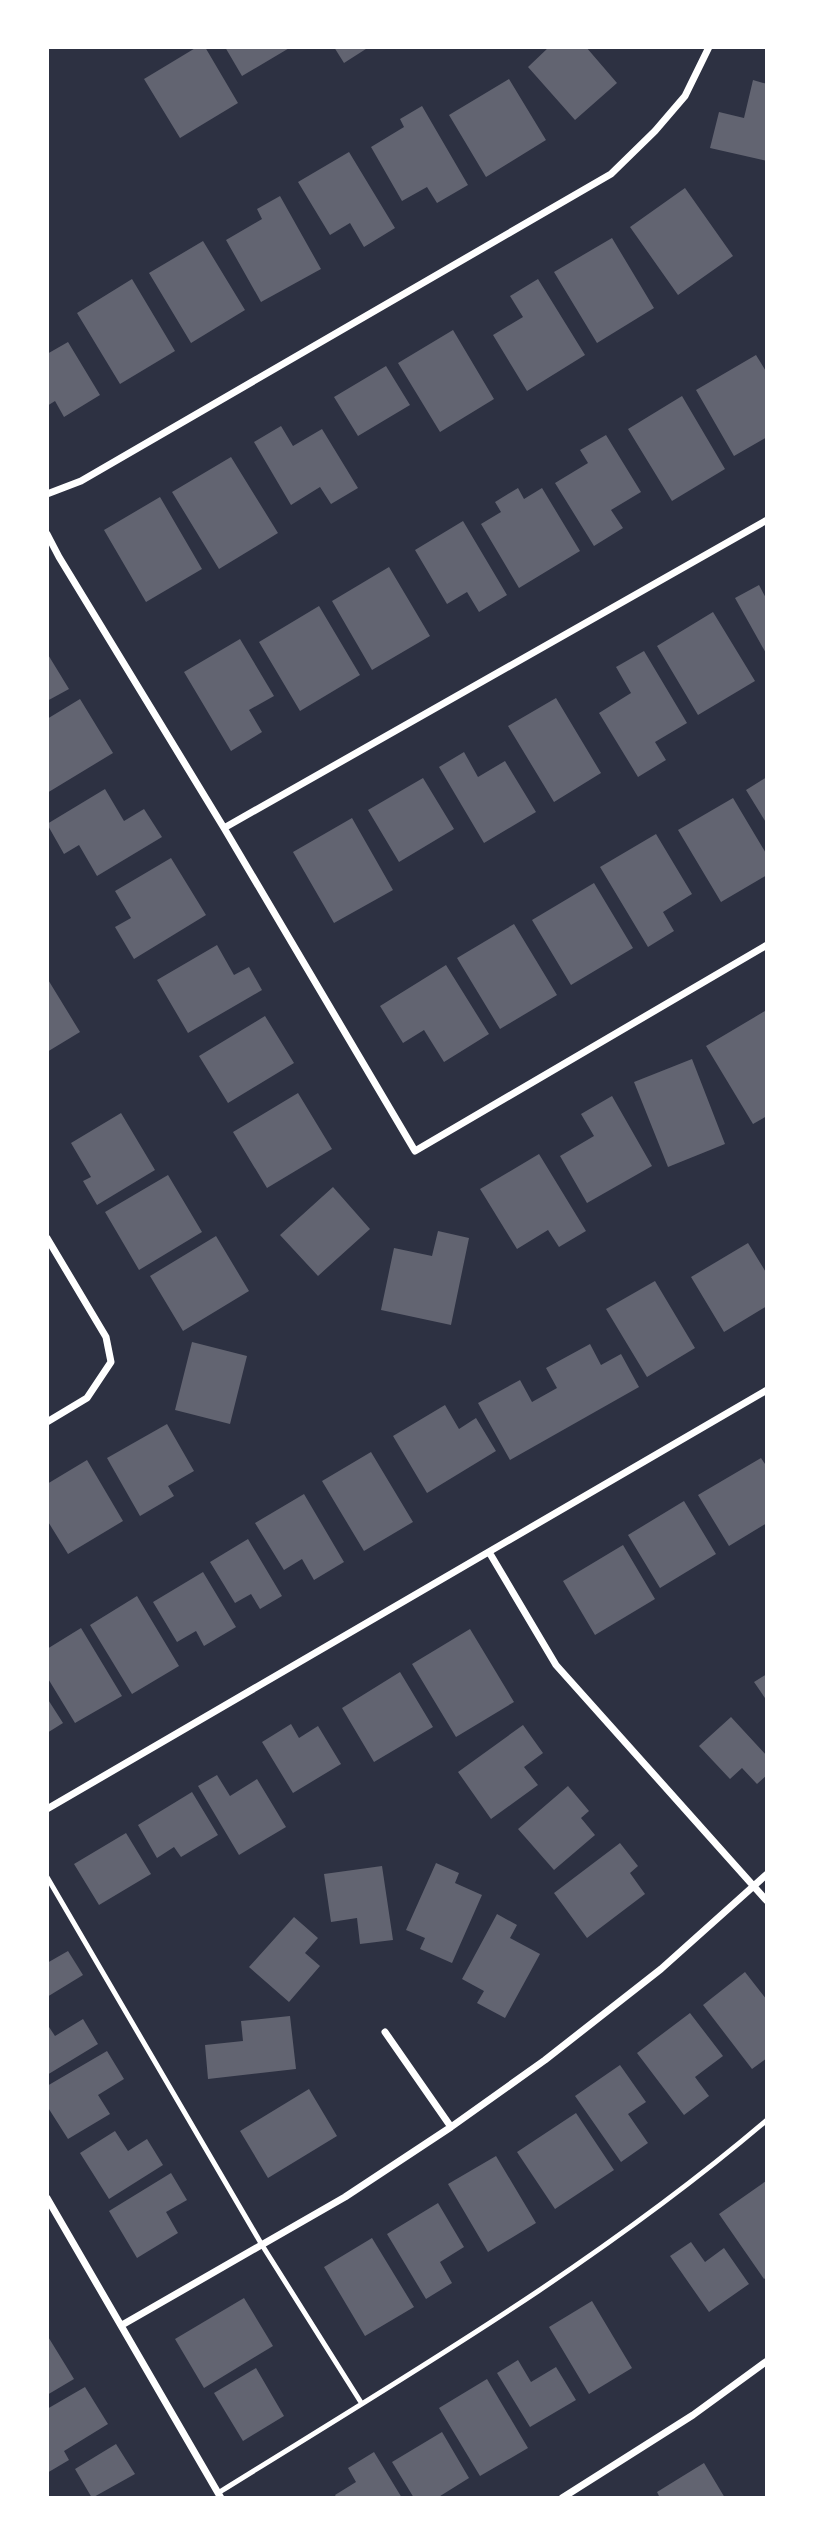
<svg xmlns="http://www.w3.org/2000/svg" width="814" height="2545" viewBox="0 0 814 2545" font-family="Overpass,sans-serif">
  <rect width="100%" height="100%" fill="#2d3142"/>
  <path fill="#626471" d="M 197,47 L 205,47 L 238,103 L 180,138 L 144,79 Z
    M 225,47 L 291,47 L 242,76 Z
    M 334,47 L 369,47 L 344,63 Z
    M 549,47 L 586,47 L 617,83 L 575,120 L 528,67 Z
    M 509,79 L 546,140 L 486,177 L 449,115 Z
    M 753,80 L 767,84 L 767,161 L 710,148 L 719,112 L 744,118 Z
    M 422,106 L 468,185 L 437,203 L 427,187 L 402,201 L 371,147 L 404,127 L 400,119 Z
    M 349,152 L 395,228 L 364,247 L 350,223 L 330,235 L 298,182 Z
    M 685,188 L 733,256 L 678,295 L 630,227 Z
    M 280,196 L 321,269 L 261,302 L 226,240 L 262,219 L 257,209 Z
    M 612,238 L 654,308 L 597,343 L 554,272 Z
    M 203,241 L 245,310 L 191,343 L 149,273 Z
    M 132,279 L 175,351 L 120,384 L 77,313 Z
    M 538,279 L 585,355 L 527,391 L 493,335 L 523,317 L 510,296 Z
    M 453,330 L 494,399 L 440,432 L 398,363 Z
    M 68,342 L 100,395 L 64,417 L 55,401 L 47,406 L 47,354 Z
    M 756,355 L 767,373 L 767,437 L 734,456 L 696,390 Z
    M 386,366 L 410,405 L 358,436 L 334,397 Z
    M 682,396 L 725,469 L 672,501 L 628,429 Z
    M 281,426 L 293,446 L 322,429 L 358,488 L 331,504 L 320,487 L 291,505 L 254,442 Z
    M 606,435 L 641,492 L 611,510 L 623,528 L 594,546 L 555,483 L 588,463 L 580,450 Z
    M 231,457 L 278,533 L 219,569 L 172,492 Z
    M 518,488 L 524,499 L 542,488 L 580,551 L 519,588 L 481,524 L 501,512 L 495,502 Z
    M 160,497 L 202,569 L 146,602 L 104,530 Z
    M 463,521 L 507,595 L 479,612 L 467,592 L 447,604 L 415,550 Z
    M 389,567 L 430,636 L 372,670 L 332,601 Z
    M 759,585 L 767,600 L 767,655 L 735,598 Z
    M 319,606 L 360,675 L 300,711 L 259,642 Z
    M 713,612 L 755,681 L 698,715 L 657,646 Z
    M 240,639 L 274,696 L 249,710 L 262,732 L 231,751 L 184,672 Z
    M 644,651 L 687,723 L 655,742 L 666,760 L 638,777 L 599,713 L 631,693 L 616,667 Z
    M 47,653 L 69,689 L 47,701 Z
    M 556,698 L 601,773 L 554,802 L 508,726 Z
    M 80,699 L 113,753 L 47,793 L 47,719 Z
    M 464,752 L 478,777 L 505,761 L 536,812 L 484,843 L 439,767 Z
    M 767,777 L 767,824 L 746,790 Z
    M 423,778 L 454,829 L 399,862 L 368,810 Z
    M 105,789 L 124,821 L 144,809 L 162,837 L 97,876 L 79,845 L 64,854 L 47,824 Z
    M 733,798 L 767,855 L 767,875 L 721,902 L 678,830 Z
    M 352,818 L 393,890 L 334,923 L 293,852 Z
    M 656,834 L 692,894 L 663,912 L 674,931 L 648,947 L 600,867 Z
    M 171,858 L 206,915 L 134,959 L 115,927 L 131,918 L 115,891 Z
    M 594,883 L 633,948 L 571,985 L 532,920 Z
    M 514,924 L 557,995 L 500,1029 L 457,958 Z
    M 217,945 L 234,975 L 249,967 L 262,990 L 188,1033 L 157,980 Z
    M 446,965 L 489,1034 L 444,1062 L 424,1030 L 403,1043 L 380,1006 Z
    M 47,978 L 80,1032 L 47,1052 Z
    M 765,1011 L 767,1116 L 753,1124 L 706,1046 Z
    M 265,1016 L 294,1063 L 228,1103 L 199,1056 Z
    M 692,1059 L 725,1144 L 668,1167 L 634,1082 Z
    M 298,1093 L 332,1149 L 267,1188 L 233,1132 Z
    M 612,1096 L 652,1166 L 587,1203 L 560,1156 L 594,1136 L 581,1114 Z
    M 121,1113 L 155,1170 L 97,1205 L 83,1181 L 91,1177 L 71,1143 Z
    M 539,1154 L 586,1231 L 559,1247 L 548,1230 L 517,1249 L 480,1189 Z
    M 168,1175 L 202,1232 L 139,1270 L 105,1212 Z
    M 333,1187 L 370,1229 L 318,1276 L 280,1235 Z
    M 438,1231 L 469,1238 L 451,1325 L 381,1310 L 394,1248 L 432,1256 Z
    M 216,1236 L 249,1291 L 183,1331 L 150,1276 Z
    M 748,1243 L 767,1274 L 767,1306 L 724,1332 L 691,1277 Z
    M 655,1281 L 695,1348 L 647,1377 L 606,1309 Z
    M 192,1342 L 247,1356 L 230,1424 L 175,1410 Z
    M 590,1344 L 601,1365 L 621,1354 L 639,1387 L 510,1460 L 478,1403 L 520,1380 L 532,1402 L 557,1388 L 546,1368 Z
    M 445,1405 L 459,1429 L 476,1418 L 496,1451 L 427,1493 L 393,1436 Z
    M 167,1424 L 194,1471 L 168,1486 L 174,1496 L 140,1516 L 107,1458 Z
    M 371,1452 L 413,1522 L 364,1551 L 322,1481 Z
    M 761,1458 L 767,1467 L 767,1523 L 729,1546 L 698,1495 Z
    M 87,1460 L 123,1521 L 68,1554 L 47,1520 L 47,1484 Z
    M 304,1494 L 344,1562 L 314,1580 L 302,1559 L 284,1570 L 255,1523 Z
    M 684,1501 L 716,1554 L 660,1588 L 628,1535 Z
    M 248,1539 L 282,1596 L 260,1609 L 251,1594 L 235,1603 L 210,1562 Z
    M 623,1545 L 655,1599 L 595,1635 L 563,1581 Z
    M 203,1572 L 236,1627 L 204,1646 L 196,1631 L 177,1642 L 153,1602 Z
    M 137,1596 L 179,1666 L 132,1694 L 90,1625 Z
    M 81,1628 L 122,1696 L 75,1723 L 47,1677 L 47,1649 Z
    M 470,1629 L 514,1702 L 456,1737 L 412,1664 Z
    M 400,1672 L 433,1727 L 374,1762 L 342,1708 Z
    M 767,1674 L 767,1701 L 754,1682 Z
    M 47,1698 L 63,1723 L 47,1733 Z
    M 731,1717 L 767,1756 L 767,1775 L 757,1784 L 742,1768 L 730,1779 L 699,1746 Z
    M 291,1724 L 299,1738 L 318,1726 L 341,1764 L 293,1793 L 262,1742 Z
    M 523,1725 L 543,1753 L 524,1767 L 538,1785 L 491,1819 L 458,1772 Z
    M 217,1775 L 230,1796 L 257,1779 L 286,1827 L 239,1855 L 198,1786 Z
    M 568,1786 L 589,1811 L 581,1818 L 595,1835 L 554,1870 L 518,1829 Z
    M 192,1792 L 218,1835 L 181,1857 L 174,1847 L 157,1858 L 138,1825 Z
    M 126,1833 L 151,1874 L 99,1905 L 74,1864 Z
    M 620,1843 L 638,1866 L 630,1873 L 645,1894 L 587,1938 L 554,1893 Z
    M 436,1863 L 459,1873 L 455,1883 L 482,1895 L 452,1963 L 420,1949 L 425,1938 L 406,1930 Z
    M 382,1866 L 393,1940 L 360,1944 L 357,1918 L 331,1922 L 324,1874 Z
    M 497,1914 L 517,1925 L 510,1938 L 540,1954 L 505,2018 L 477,2003 L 484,1991 L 462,1979 Z
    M 294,1917 L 318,1938 L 305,1953 L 320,1966 L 289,2002 L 249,1967 Z
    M 68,1951 L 83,1975 L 47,1997 L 47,1963 Z
    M 745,1972 L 767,2000 L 767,2058 L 752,2069 L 703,2005 Z
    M 690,2013 L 723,2056 L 695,2077 L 709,2096 L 684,2115 L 637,2053 Z
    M 290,2016 L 296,2069 L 208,2079 L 205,2045 L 243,2041 L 241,2021 Z
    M 83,2019 L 98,2044 L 47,2075 L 47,2024 L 55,2036 Z
    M 107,2051 L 124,2079 L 98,2095 L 110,2114 L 68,2139 L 47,2106 L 47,2086 Z
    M 620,2065 L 646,2102 L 628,2114 L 648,2143 L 621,2162 L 575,2096 Z
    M 309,2089 L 337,2136 L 268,2178 L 240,2131 Z
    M 576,2113 L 614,2170 L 555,2209 L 517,2152 Z
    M 115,2131 L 128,2151 L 147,2139 L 163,2165 L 109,2199 L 80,2153 Z
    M 496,2156 L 536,2223 L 488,2252 L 448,2184 Z
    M 171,2173 L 187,2200 L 166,2212 L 178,2233 L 137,2258 L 109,2211 Z
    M 766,2181 L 767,2277 L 764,2279 L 719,2214 Z
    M 438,2203 L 464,2247 L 440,2262 L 452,2283 L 426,2299 L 387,2234 Z
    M 372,2238 L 414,2307 L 365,2336 L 324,2267 Z
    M 691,2242 L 705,2262 L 724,2248 L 749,2284 L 709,2312 L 670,2256 Z
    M 244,2298 L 273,2346 L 204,2388 L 175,2339 Z
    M 592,2301 L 632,2368 L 589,2394 L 549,2327 Z
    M 47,2335 L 74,2379 L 47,2395 Z
    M 518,2360 L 531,2382 L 556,2367 L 576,2400 L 530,2427 L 497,2373 Z
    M 256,2368 L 284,2416 L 243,2441 L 214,2393 Z
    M 487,2379 L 528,2448 L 480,2476 L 439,2408 Z
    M 85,2387 L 108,2424 L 64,2451 L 69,2460 L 47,2473 L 47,2409 Z
    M 442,2432 L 469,2478 L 437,2498 L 414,2498 L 392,2462 Z
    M 116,2444 L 135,2474 L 92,2498 L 75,2469 Z
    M 374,2452 L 402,2498 L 337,2498 L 335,2495 L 356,2482 L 348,2468 Z
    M 704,2463 L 725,2498 L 660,2498 L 657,2492 Z"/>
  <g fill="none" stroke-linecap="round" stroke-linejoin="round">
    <path stroke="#fff" stroke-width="5" d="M 47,1877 L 262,2245 L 362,2404
      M 218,2493 C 406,2376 598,2264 767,2120"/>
    <path stroke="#fff" stroke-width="7" d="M 47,494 L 81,481 L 611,174 L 655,131 L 685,96 L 709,47
      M 47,534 L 59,557 L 224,828 L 415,1151 L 767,945
      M 224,828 L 767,520
      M 47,1238 L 106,1337 L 111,1362 L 87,1398 L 47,1422
      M 489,1552 L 556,1665 L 767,1901
      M 47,1809 L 767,1390
      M 385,2032 L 451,2127
      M 47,2198 L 221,2498
      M 122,2325 L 345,2197 L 451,2127 L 545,2060 L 661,1969 L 767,1874
      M 562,2498 L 693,2415 L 767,2361"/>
  </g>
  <rect width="814" height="2545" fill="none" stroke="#ffffff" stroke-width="98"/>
</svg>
